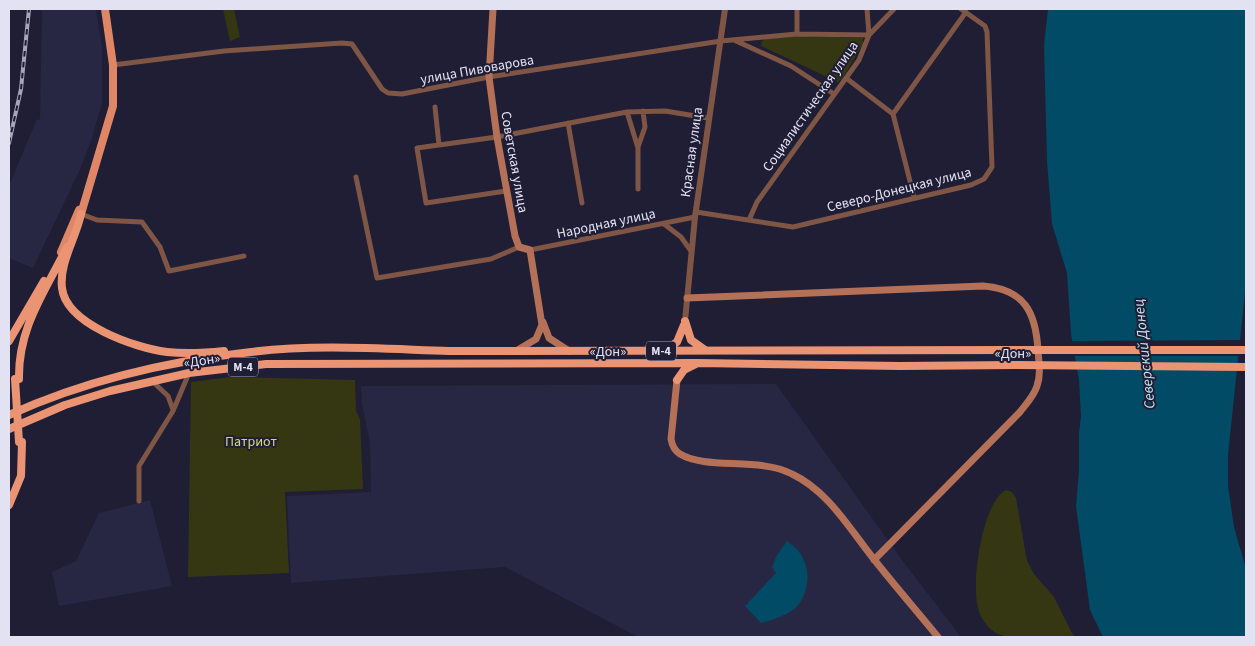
<svg xmlns="http://www.w3.org/2000/svg" width="1255" height="646" viewBox="0 0 1255 646" font-family="'Source Sans 3',sans-serif">
  <rect width="100%" height="100%" fill="#1f1e35"/>
  <path fill="#272744" d="M 42,9 L 96,9 L 102,47 L 102,103 L 92,138 L 81,167 L 33,268 L 9,258 L 9,186 L 37,119 L 40,120 Z
    M 776,384 L 902,560 L 961,637 L 638,637 L 505,567 L 291,583 L 287,496 L 371,492 L 370,442 L 362,404 L 361,386 Z
    M 150,500 L 172,586 L 59,606 L 52,572 L 76,561 L 99,513 Z"/>
  <path fill="#353712" d="M 223,9 L 234,9 L 240,37 L 230,41 Z
    M 801,36 L 863,38 L 863,44 L 842,79 L 838,82 L 761,46 L 762,41 L 766,39 Z
    M 230,377 L 355,380 L 356,411 L 360,419 L 363,489 L 285,492 L 289,573 L 188,577 L 191,382 Z
    M 1006,490 L 1012,492 L 1016,498 L 1027,561 L 1034,574 L 1054,597 L 1074,637 C 1054,637 1016,642 998,634 C 989,630 980,618 978,608 C 971,583 982,502 1006,490 Z"/>
  <path fill="#014b67" d="M 1048,9 L 1246,9 L 1246,283 L 1228,455 L 1228,486 L 1234,527 L 1246,569 L 1246,637 L 1103,637 L 1090,610 L 1076,506 L 1079,471 L 1079,433 L 1081,416 L 1079,380 L 1071,334 L 1067,273 L 1052,224 L 1047,161 L 1044,45 Z
    M 787,541 C 809,555 814,582 799,604 C 792,614 772,620 761,623 L 745,606 L 776,573 L 772,567 L 776,557 Z"/>
  <path fill="#1f1e35" d="M 1243,340 L 1241,356 L 1073,356 L 1070,341 Z"/>
  <g fill="none" stroke-linecap="round" stroke-linejoin="round">
    <path stroke="#7f5545" stroke-width="5" d="M 797,9 L 797,34
      M 736,41 L 791,66 L 834,94
      M 113,65 L 224,51 L 342,43 L 352,44 L 382,89 L 388,93 L 402,94 L 489,77 L 721,41 L 797,34 L 869,35 L 867,9
      M 846,78 L 893,114 L 914,197
      M 435,107 L 439,145
      M 627,112 L 638,148 L 638,189
      M 893,114 L 966,12
      M 568,123 L 582,203
      M 638,147 L 645,127 L 643,111
      M 356,177 L 377,278 L 491,259 L 519,247
      M 506,191 L 426,203 L 417,148 L 497,137 L 627,112 L 665,111 L 708,118
      M 696,212 L 793,227 L 971,185 L 984,179 L 992,167 L 987,32 L 985,26 L 961,9
      M 81,214 L 97,220 L 142,222 L 160,247 L 169,271 L 244,256
      M 749,220 L 757,202 L 859,60 L 869,35 L 894,9
      M 664,224 L 681,237 L 691,251
      M 530,250 L 695,217
      M 152,381 L 168,396 L 173,410
      M 139,501 L 139,466 L 173,411 L 189,373"/>
    <path stroke="#7f5545" stroke-width="6" d="M 685,321 L 695,217 L 725,9"/>
    <path stroke="#b57158" stroke-width="7" d="M 493,9 L 489,77 L 497,137 L 515,236 L 519,247 L 530,250 L 542,325 L 536,339 L 516,351
      M 687,298 L 983,286 C 1025,289 1036,313 1038,351 C 1039,363 1041,375 1037,386 C 1034,396 1026,404 1020,412 L 874,560
      M 543,322 L 549,338 L 569,351
      M 677,380 L 671,439 C 672,445 675,451 680,454 C 707,470 759,457 792,474 C 828,491 849,528 873,558 C 894,585 917,611 938,637"/>
    <path stroke="#de8666" stroke-width="8" d="M 78,213 L 81,214 L 113,106 L 113,65 L 105,9
      M 61,252 L 79,210"/>
    <path stroke="#ea9474" stroke-width="8" d="M 81,214 C 76,238 59,263 62,288 C 66,324 135,348 167,352 C 186,354 205,353 224,351
      M 685,321 L 691,340 L 705,350
      M 9,341 L 44,281
      M 665,350 L 677,342 L 684,325
      M 19,379 C 18,327 45,292 67,247
      M 677,380 L 684,370 L 696,364
      M 9,415 C 84,381 169,361 251,352 C 316,344 384,349 449,351 L 1015,350
      M 9,429 L 65,405 L 110,391 L 189,373 L 266,364 L 698,363 L 900,366 L 1016,365
      M 9,505 L 21,476 L 22,442"/>
    <defs>
      <path id="rail" d="M 9,143 L 21,89 L 29,9"/>
    </defs>
    <use href="#rail" stroke="#a7a6b9" stroke-width="4"/>
    <use href="#rail" stroke="#1f1e35" stroke-width="2" stroke-dasharray="5.5" stroke-linecap="butt"/>
    <path stroke="#ea9474" stroke-width="8" d="M 1015,350 L 1246,350
      M 1016,365 L 1246,367
      M 15,379 L 19,442"/>
  </g>
  <g text-anchor="middle" stroke-width="4" stroke-linejoin="round" paint-order="stroke">
    <g fill="#1f1e35" stroke="#a8a7b9" stroke-width="1">
      <rect x="646" y="341.5" width="30" height="19" rx="4"/>
      <rect x="228" y="357.5" width="30" height="19" rx="4"/>
    </g>
    <g font-size="12" font-weight="bold" fill="#e2e2f2">
      <text x="661" y="355">М-4</text>
      <text x="243" y="371">М-4</text>
    </g>
    <g font-size="14" fill="#e2e2f2" stroke="#1f1e35">
      <text transform="translate(477 69) rotate(-10)" y="5">улица Пивоварова</text>
      <text transform="translate(810 106) rotate(-55)" y="5">Социалистическая улица</text>
      <text transform="translate(691 152) rotate(-82)" y="5">Красная улица</text>
      <text transform="translate(515 162) rotate(80)" y="5">Советская улица</text>
      <text transform="translate(899 189) rotate(-14)" y="5">Северо-Донецкая улица</text>
      <text transform="translate(606 223) rotate(-12)" y="5">Народная улица</text>
      <text x="608" y="356">«Дон»</text>
      <text x="1013" y="358">«Дон»</text>
      <text transform="translate(202 360) rotate(-8)" y="5">«Дон»</text>
    </g>
    <g font-size="14" fill="#d3d984" stroke="#1f1e35">
      <text x="251" y="446">Патриот</text>
    </g>
    <g font-size="15" font-style="italic" fill="#c4e6f8" stroke="#1f1e35">
      <text transform="translate(1144 354) rotate(-96)" y="5">Северский Донец</text>
    </g>
  </g>
  <rect width="1255" height="646" fill="none" stroke="#e2e2f2" stroke-width="20"/>
</svg>
